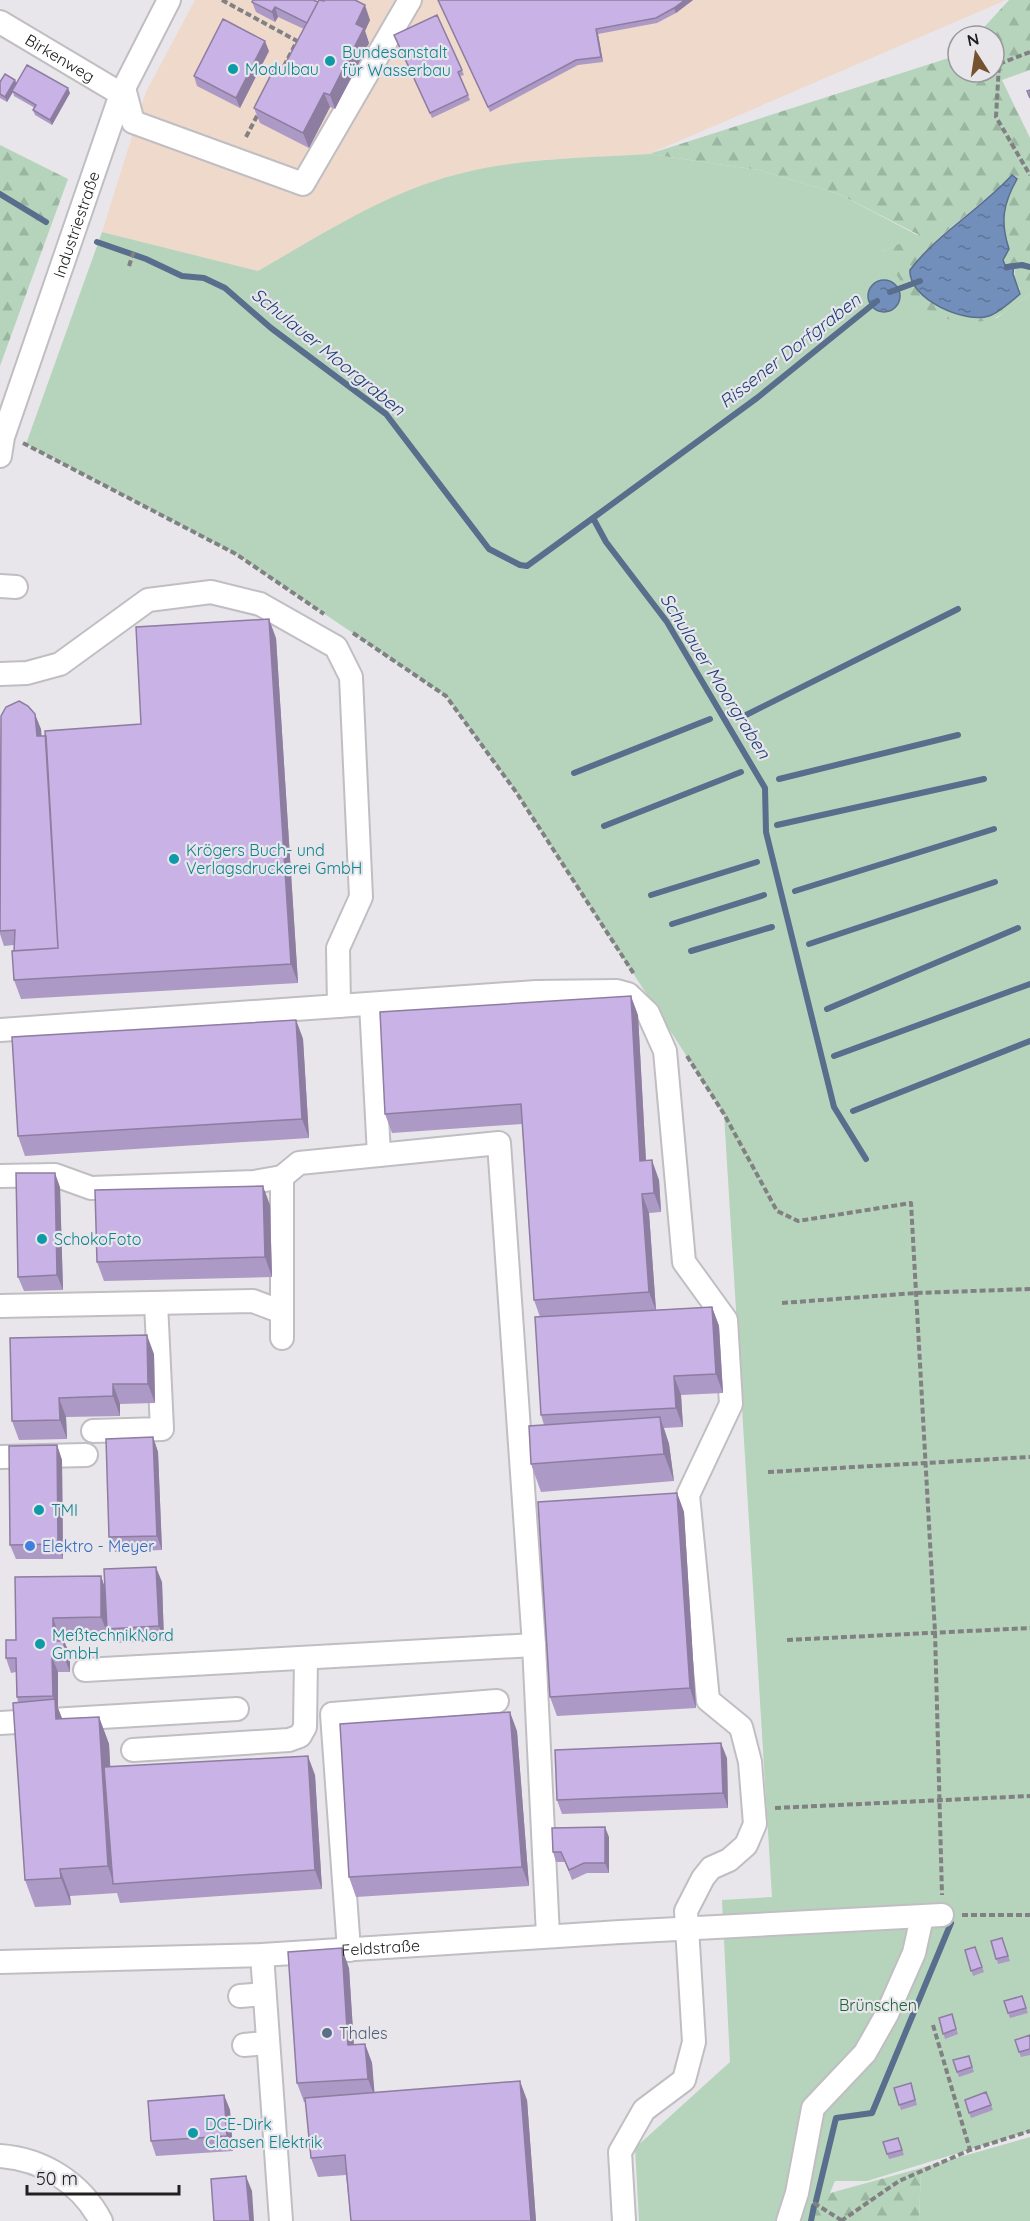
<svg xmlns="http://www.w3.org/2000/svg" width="1030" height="2221" viewBox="0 0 1030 2221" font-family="Quicksand,sans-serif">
  <defs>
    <pattern id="forest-firs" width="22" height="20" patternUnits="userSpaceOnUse" patternTransform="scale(1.5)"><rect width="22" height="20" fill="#b5d4bb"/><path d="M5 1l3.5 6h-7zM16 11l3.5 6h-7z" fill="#9bb6a0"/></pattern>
    <pattern id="water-ripples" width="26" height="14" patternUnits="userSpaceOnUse" patternTransform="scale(1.5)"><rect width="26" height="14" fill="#728eba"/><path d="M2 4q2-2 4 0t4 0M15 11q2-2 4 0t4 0" fill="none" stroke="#5d7497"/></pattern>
  </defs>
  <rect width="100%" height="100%" fill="#e8e6eb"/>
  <path fill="#eed9cb" d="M 195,0 L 1006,0 L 649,154 L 543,160 L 500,166 L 454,175 L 410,190 L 258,271 L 102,232 L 146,92 Z"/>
  <path fill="#b5d4bb" d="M 649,154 L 759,170 L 839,194 L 919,236 L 883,251 L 973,322 L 997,318 L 1030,294 L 1030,2131 L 867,2181 L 835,2181 L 818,2221 L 639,2221 L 635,2148 L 730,2062 L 722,1900 L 772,1897 L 724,1114 L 516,792 L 446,696 L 236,554 L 26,444 L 102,232 L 258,271 C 321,235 385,193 455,175 C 518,158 584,158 649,154 Z
    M 1030,2137 L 1030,2221 L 919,2221 L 921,2168 Z"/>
  <path fill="url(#forest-firs)" fill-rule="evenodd" d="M 1009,0 L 1030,0 L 1030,70 L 1002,80 L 1030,138 L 1030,294 C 1020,301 1010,310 999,316 C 990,322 974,322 963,322 C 920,318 902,286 883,251 L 919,235 L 839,194 L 759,170 L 649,154 L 958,55 L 958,72 L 994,72 L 994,36 L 976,36 ZM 1012,175 L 1017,179 C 1003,204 1000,222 1009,249 L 1003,260 L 1005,265 L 1015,269 L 1014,279 L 1020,289 L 1014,300 L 997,311 L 977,317 L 958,314 L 932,303 L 910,275 C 921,244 986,203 1012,175 Z
    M 0,145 L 68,179 L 0,366 Z
    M 921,2168 L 919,2221 L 789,2221 L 794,2203 Z"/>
  <path fill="url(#water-ripples)" stroke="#596d8c" stroke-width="1.5" d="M 1012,175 L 1017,179 C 1003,204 1000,222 1009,249 L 1003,260 L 1005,265 L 1014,264 L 1013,274 L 1020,294 C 1012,301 998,313 989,316 C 965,324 908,299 910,270 C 938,233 981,209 1012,175 Z
    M868 296a16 16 0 1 1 32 0a16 16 0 1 1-32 0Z"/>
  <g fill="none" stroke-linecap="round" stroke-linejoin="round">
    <path stroke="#596d8c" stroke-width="6" d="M 0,194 L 46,222
      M 97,242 L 146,259 L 182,276 L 204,278 L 225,288 L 271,328 L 386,414 L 489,549 L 520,565 L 527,566 L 593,518 L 606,542 L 667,622 L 765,788 L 766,832 L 834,1107 L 866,1159
      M 1007,267 L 1022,265 L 1030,267
      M 890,292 L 920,281
      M 593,518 L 757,398 L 877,301
      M 744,716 L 958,609
      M 574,773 L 710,719
      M 779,779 L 958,735
      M 777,825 L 984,779
      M 604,826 L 741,772
      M 795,891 L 994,829
      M 651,895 L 757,862
      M 672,924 L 764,895
      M 809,944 L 995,882
      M 691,951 L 772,927
      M 827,1009 L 1018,928
      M 834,1056 L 1030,984
      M 853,1111 L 1030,1041
      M 816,2201 L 836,2118 L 872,2113 L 951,1923
      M 811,2221 L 814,2206"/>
    <defs>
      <g id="minor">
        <path id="s1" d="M 0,22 L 121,94"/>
        <path d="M 124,88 L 133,122 L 303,184 L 410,0"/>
        <path id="s2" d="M 0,456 L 3,437 L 121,94 L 169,0"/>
        <path d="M 0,586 L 16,587"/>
        <path d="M 0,674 L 27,673 L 60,664 L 148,600 L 211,592 L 260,604 L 336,647 L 351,677 L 361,897 L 338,948 L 339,1006"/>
        <path d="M 371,1004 L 379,1155"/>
        <path d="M 0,1030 L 536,992 L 617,991 L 628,994 L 648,1013 L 665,1051 L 684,1262 L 726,1320 L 731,1404 L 688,1495 L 708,1700 L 741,1727 L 750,1762 L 755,1824 L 746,1845 L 729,1860 L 711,1868 L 703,1878 L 686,1911 L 694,2042 L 684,2080 L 644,2110 L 620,2152 L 624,2221"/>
        <path d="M 0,1176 L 55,1175 L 91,1188 L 254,1182 L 282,1177"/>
        <path d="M 0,1306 L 253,1301 L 282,1312"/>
        <path d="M 282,1338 L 282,1177 L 299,1163 L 499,1143 L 534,1645 L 548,1936"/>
        <path d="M 93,1431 L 162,1429 L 156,1303"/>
        <path d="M 0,1457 L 86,1455"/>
        <path d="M 85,1670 L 534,1645"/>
        <path d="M 0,1723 L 237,1709"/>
        <path d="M 133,1750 L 289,1740 L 300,1736 L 305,1727 L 306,1658"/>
        <path d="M 349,1950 L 332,1714 L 497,1701"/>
        <path d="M 262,1955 L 281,2221"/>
        <path id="s3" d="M 0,1962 L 262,1955 L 620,1932 L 942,1915"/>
        <path d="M 240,1996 L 264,1994"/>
        <path d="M 244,2045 L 266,2043"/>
        <path d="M 0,2156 C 43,2159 81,2183 101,2221"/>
        <path d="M 788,2221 L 797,2193 L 813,2108 L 865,2053 L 887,2014 L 914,1953 L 922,1917"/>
      </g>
    </defs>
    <use href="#minor" stroke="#c0bec2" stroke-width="26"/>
    <path stroke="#818083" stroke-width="4" stroke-dasharray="6 3" stroke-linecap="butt" d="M 222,0 L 297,41 L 282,70
      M 1030,52 L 999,64 L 996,117 L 1030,175
      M 246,137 L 258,114
      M 129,266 L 134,251
      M 23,443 L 236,554 L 324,614
      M 353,633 L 446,696 L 516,792 L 634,974
      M 687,1056 L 724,1114 L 777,1211 L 798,1221 L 911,1203 L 935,1632 L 942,1895
      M 782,1303 L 916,1293 L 1030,1289
      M 768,1472 L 1030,1457
      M 787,1640 L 1030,1628
      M 775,1808 L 1030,1796
      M 962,1915 L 1030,1915
      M 933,2025 L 970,2150
      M 814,2203 L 841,2220
      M 841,2221 L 899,2181 L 970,2150 L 1030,2131"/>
    <use href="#minor" stroke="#fff" stroke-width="22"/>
  </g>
  <path fill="#ad99c5" d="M 438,0 L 693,0 L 676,13 L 657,23 L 598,34 L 603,62 L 578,65 L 490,112 Z
    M 252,2 L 318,2 L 370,20 L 365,31 L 369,43 L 335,109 L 330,107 L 309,148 L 260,123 L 254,108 L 283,68 L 304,29 L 278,17 L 275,22 L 256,12 Z
    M 394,35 L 462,70 L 464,75 L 460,76 L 470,100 L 432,118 Z
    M 269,51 L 240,108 L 197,86 L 194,76 Z
    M 0,82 L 17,83 L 70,93 L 52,125 L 35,115 L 33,110 L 35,108 L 14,96 L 13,92 L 7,102 L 0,98 Z
    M 276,638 L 298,983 L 21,999 L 14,980 L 14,945 L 4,946 L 0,934 L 0,825 L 41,729 L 41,736 L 141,724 Z
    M 638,1015 L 646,1161 L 659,1180 L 661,1212 L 649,1213 L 656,1310 L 712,1307 L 719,1326 L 723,1393 L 681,1395 L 683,1427 L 664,1428 L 669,1444 L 674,1481 L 541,1492 L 531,1464 L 544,1425 L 541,1415 L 540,1317 L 534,1300 L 522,1124 L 392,1133 L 385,1114 Z
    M 296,1020 L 303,1039 L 309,1138 L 25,1156 L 18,1136 Z
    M 60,1187 L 63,1290 L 24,1291 L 18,1277 Z
    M 270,1205 L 272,1277 L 104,1281 L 97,1262 Z
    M 10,1338 L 154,1354 L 155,1403 L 120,1404 L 120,1416 L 66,1417 L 67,1439 L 19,1440 L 12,1421 Z
    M 153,1437 L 158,1452 L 162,1550 L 115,1552 L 109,1537 Z
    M 57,1445 L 62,1460 L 63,1559 L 16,1559 L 10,1545 Z
    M 677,1493 L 684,1512 L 696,1708 L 557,1716 L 550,1697 Z
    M 101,1576 L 105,1589 L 162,1582 L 164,1641 L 113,1643 L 107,1629 L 106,1610 L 107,1632 L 58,1633 L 58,1641 L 64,1641 L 70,1655 L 70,1672 L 58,1672 L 58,1708 L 62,1719 L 99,1717 L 109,1744 L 110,1766 L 315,1775 L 322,1889 L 120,1903 L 117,1893 L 70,1896 L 71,1905 L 35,1907 L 25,1880 L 18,1702 L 17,1697 L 16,1672 L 11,1673 L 6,1658 L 16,1640 Z
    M 517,1731 L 529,1886 L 356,1897 L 349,1877 Z
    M 727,1758 L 728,1808 L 562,1814 L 557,1800 Z
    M 609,1837 L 609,1873 L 587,1873 L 572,1880 L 565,1862 L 556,1862 L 553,1852 Z
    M 1002,1938 L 1010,1961 L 998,1964 L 991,1941 Z
    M 975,1947 L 984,1972 L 973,1976 L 965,1950 Z
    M 349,1968 L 354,2045 L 365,2044 L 372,2063 L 374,2093 L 527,2100 L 536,2221 L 351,2221 L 346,2175 L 318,2177 L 311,2158 L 306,2102 L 304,2102 L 297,2083 Z
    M 1022,1996 L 1028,2013 L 1010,2018 L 1004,2001 Z
    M 952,2014 L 958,2034 L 945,2039 L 939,2018 Z
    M 1030,2035 L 1030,2055 L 1021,2057 L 1019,2052 Z
    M 969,2056 L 974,2072 L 959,2077 L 953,2060 Z
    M 911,2083 L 917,2105 L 901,2110 L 894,2088 Z
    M 986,2092 L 993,2110 L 971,2118 L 965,2100 Z
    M 224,2095 L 230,2110 L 233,2151 L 156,2156 L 151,2141 Z
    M 898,2138 L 904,2155 L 889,2159 L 883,2142 Z"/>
  <path fill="#8d7da0" d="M 685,0 L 693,0 L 676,13 L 674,8 Z
    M 365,5 L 370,20 L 365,31 L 369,43 L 335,109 L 330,95 L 356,24 Z
    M 275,7 L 278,17 L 275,22 L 272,12 Z
    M 596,29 L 598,34 L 603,62 L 601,57 Z
    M 265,41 L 269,51 L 240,108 L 236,98 Z
    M 15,80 L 17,85 L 7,102 L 5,97 Z
    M 68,88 L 70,93 L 52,125 L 50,120 Z
    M 324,93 L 330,107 L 309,148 L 303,133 Z
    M 269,619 L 276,638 L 298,983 L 291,964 Z
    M 35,714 L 41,729 L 43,751 L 37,736 Z
    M 631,996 L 638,1015 L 647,1180 L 640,1161 Z
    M 296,1020 L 303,1039 L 309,1138 L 302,1119 Z
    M 652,1160 L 659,1180 L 661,1212 L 654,1193 Z
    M 55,1173 L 60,1187 L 63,1290 L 57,1275 Z
    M 263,1186 L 270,1205 L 272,1277 L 265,1257 Z
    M 642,1194 L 649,1213 L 656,1311 L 649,1292 Z
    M 712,1307 L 719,1326 L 723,1393 L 716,1374 Z
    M 147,1335 L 154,1354 L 155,1403 L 148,1384 Z
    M 674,1376 L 681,1395 L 683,1427 L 676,1408 Z
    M 113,1384 L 120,1404 L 120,1416 L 113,1396 Z
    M 59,1398 L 66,1417 L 67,1439 L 60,1420 Z
    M 660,1417 L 669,1444 L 674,1481 L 664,1454 Z
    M 153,1437 L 158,1452 L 162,1550 L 157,1536 Z
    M 57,1445 L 62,1460 L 63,1559 L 58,1544 Z
    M 677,1493 L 684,1512 L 696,1708 L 690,1688 Z
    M 156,1567 L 162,1582 L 164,1641 L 159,1626 Z
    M 101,1576 L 106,1591 L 107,1632 L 101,1617 Z
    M 53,1618 L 58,1633 L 59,1656 L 53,1641 Z
    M 64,1641 L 70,1655 L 70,1672 L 64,1657 Z
    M 52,1657 L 58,1672 L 58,1708 L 65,1726 L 56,1719 L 55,1702 L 53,1696 Z
    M 510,1712 L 517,1731 L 529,1886 L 522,1867 Z
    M 99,1717 L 109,1744 L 117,1884 L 114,1884 L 108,1866 Z
    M 721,1743 L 727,1758 L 728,1808 L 723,1793 Z
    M 308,1756 L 315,1775 L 322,1889 L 315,1870 Z
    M 605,1827 L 609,1837 L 609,1873 L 605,1863 Z
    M 60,1869 L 70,1896 L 71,1905 L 61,1878 Z
    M 342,1948 L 349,1968 L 355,2064 L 348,2045 Z
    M 365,2044 L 372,2063 L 375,2098 L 368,2079 Z
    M 520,2081 L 527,2100 L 536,2221 L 531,2221 Z
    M 224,2095 L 230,2110 L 233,2151 L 227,2136 Z
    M 246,2176 L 252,2191 L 254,2221 L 250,2221 Z"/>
  <path fill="#c9b2e5" stroke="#8d7da0" stroke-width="1.5" d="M 253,0 L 313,0 L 318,2 L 307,23 L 275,7 L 272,12 L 252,2 Z
    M 319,0 L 324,1 L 325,0 L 355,0 L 365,5 L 356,24 L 364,28 L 330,95 L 324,93 L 303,133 L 254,108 L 276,65 L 283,68 Z
    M 438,0 L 685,0 L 674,8 L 656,18 L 596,29 L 601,57 L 576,60 L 488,107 Z
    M 437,15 L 462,70 L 458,72 L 468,95 L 430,113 L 394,35 Z
    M 223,19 L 265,41 L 236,98 L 194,76 Z
    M 27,65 L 68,88 L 50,120 L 33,110 L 36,105 L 12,91 Z
    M 5,74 L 15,80 L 5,97 L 0,94 L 0,82 Z
    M 1030,90 L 1030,98 L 1027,91 Z
    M 269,619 L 291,964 L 14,980 L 12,951 L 58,948 L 45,731 L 141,724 L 136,627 Z
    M 19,701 L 28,706 L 35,714 L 37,736 L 46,736 L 58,948 L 14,951 L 15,930 L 0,931 L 1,716 L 6,707 Z
    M 631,996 L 640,1161 L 652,1160 L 654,1193 L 642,1194 L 649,1292 L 534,1300 L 521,1104 L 385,1114 L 380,1012 Z
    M 296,1020 L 302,1119 L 18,1136 L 12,1037 Z
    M 16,1173 L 55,1173 L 57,1275 L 18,1277 Z
    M 263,1186 L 265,1257 L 97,1262 L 95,1190 Z
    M 712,1307 L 716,1374 L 674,1376 L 676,1408 L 541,1415 L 535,1317 Z
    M 147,1335 L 148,1384 L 113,1384 L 113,1396 L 59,1398 L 60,1420 L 12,1421 L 10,1338 Z
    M 660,1417 L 664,1454 L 531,1464 L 529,1426 Z
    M 153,1437 L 157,1536 L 109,1537 L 106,1439 Z
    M 57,1445 L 58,1544 L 10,1545 L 9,1446 Z
    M 677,1493 L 690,1688 L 550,1697 L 538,1502 Z
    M 156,1567 L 159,1626 L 107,1629 L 104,1569 Z
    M 101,1576 L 101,1617 L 53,1618 L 53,1641 L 64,1641 L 64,1657 L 52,1657 L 53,1696 L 17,1697 L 16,1658 L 6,1658 L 6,1640 L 16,1640 L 15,1577 Z
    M 55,1699 L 56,1719 L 99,1717 L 108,1866 L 60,1869 L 61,1878 L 25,1880 L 13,1703 Z
    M 510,1712 L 522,1867 L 349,1877 L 340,1724 Z
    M 721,1743 L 723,1793 L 557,1800 L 555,1750 Z
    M 308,1756 L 315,1870 L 113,1884 L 104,1767 Z
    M 605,1827 L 605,1863 L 584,1863 L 569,1870 L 561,1852 L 553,1852 L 552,1828 Z
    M 1002,1938 L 1008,1956 L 996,1959 L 991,1941 Z
    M 975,1947 L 982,1967 L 971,1971 L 965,1950 Z
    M 342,1948 L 348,2045 L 365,2044 L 368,2079 L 297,2083 L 288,1952 Z
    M 1022,1996 L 1026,2008 L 1008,2013 L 1004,2001 Z
    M 952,2014 L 956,2029 L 943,2034 L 939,2018 Z
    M 1030,2035 L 1030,2049 L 1019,2052 L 1015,2040 Z
    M 969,2056 L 972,2067 L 957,2072 L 953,2060 Z
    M 520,2081 L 531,2221 L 351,2221 L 345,2155 L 311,2158 L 305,2098 Z
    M 911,2083 L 915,2100 L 899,2105 L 894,2088 Z
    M 986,2092 L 991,2105 L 969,2113 L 965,2100 Z
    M 224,2095 L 227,2136 L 151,2141 L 148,2101 Z
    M 898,2138 L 902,2150 L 887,2154 L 883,2142 Z
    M 246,2176 L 250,2221 L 214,2221 L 211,2179 Z"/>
  <g fill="#0f9aa8" stroke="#e8e6eb" stroke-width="2">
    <circle cx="330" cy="61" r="6"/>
    <circle cx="233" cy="69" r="6"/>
    <circle cx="174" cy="859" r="6"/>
    <circle cx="42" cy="1239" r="6"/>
    <circle cx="39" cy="1510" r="6"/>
    <circle cx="40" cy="1644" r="6"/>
    <circle cx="193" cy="2133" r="6"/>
  </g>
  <circle fill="#3f7fe0" stroke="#e8e6eb" stroke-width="2" cx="30" cy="1546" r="6"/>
  <circle fill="#5c6f8a" stroke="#e8e6eb" stroke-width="2" cx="327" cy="2033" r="6"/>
  <g text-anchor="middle" stroke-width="4.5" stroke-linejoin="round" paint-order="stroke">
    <g font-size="16" fill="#0d838f" stroke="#e8e6eb" text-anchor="start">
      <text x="342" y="58">Bundesanstalt<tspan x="342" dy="18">für Wasserbau</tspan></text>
      <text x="245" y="75">Modulbau</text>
      <text x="186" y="856">Krögers Buch- und<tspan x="186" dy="18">Verlagsdruckerei GmbH</tspan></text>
      <text x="54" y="1245">SchokoFoto</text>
      <text x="51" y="1516">TMI</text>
      <text x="52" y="1641">MeßtechnikNord<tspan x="52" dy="18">GmbH</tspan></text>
      <text x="205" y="2130">DCE-Dirk<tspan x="205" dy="18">Claasen Elektrik</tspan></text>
    </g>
    <g font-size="16" fill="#202021" stroke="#e8e6eb">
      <text dy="6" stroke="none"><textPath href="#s1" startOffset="70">Birkenweg</textPath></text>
      <text dy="6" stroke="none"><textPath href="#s2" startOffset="244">Industriestraße</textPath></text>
      <text dy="6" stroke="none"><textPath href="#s3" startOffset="381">Feldstraße</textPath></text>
    </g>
    <g font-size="16" fill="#366cbe" stroke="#e8e6eb" text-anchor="start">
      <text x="42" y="1552">Elektro - Meyer</text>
    </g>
    <g font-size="16" fill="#1b6335" stroke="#e8e6eb">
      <text x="878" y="2011">Brünschen</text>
    </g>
    <g font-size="16" fill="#4e5e75" stroke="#e8e6eb" text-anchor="start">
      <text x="339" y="2039">Thales</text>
    </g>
    <g font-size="18" font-style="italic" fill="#1c3f77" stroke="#e8e6eb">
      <text transform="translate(790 351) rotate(-38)" y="6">Rissener Dorfgraben</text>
      <text transform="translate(328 352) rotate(39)" y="6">Schulauer Moorgraben</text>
      <text transform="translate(715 676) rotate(58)" y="6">Schulauer Moorgraben</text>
    </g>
  </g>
  <g transform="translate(976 54) rotate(348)"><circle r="28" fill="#e8e6eb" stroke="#98979a" stroke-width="1.5"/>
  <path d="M0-4.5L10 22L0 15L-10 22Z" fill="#76512d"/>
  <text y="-9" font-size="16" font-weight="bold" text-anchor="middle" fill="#202021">N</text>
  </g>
  <path d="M27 2185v9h152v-9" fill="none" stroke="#202021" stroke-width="3"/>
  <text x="36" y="2185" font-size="18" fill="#202021" stroke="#e8e6eb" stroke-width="4.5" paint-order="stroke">50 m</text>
</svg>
